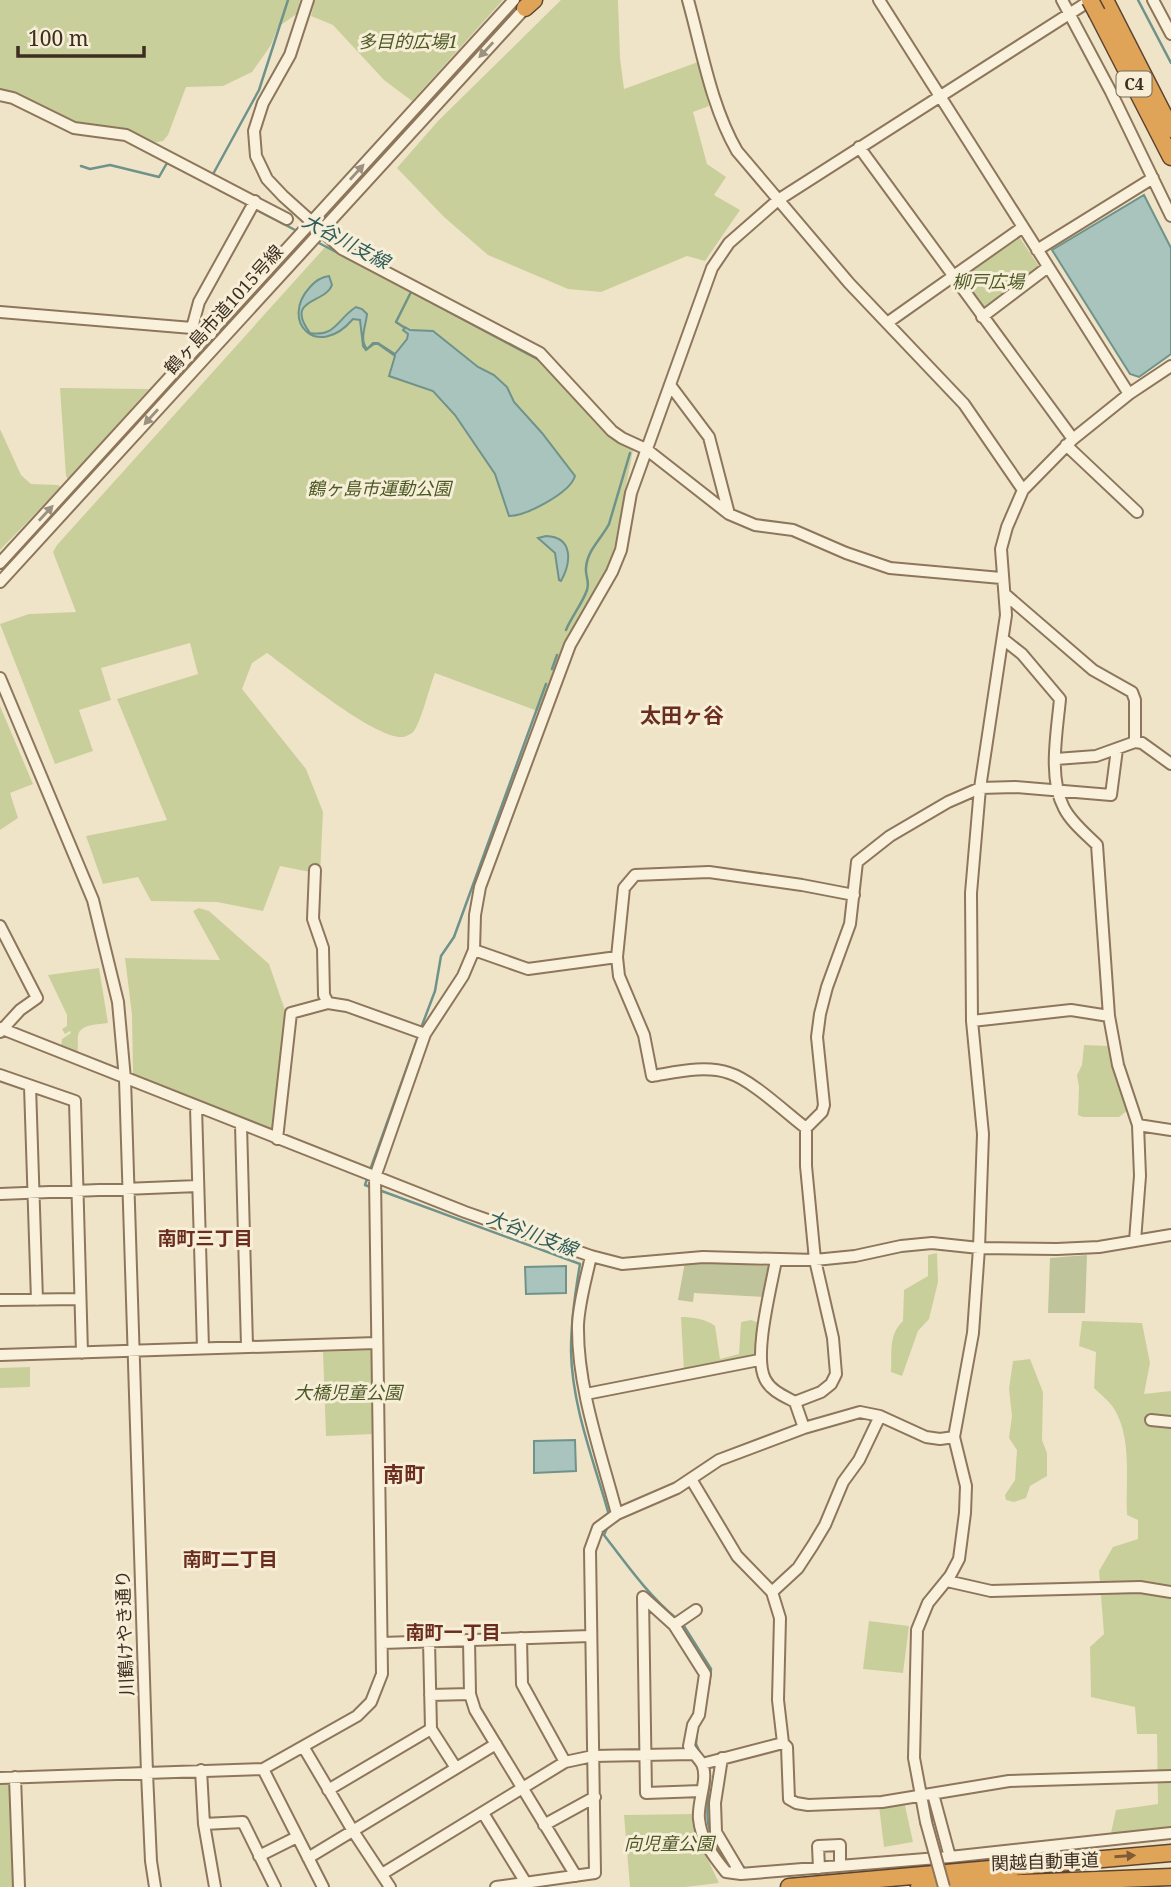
<svg xmlns="http://www.w3.org/2000/svg" width="1171" height="1887" viewBox="0 0 1171 1887" font-family="'Noto Serif','Noto Sans JP',serif">
  <rect width="100%" height="100%" fill="#f0e4c8"/>
  <path fill="#c9cf9b" d="M 0,0 L 300,0 L 298,13 L 278,27 L 271,45 L 252,72 L 223,86 L 186,87 L 168,135 L 163,141 L 153,143 L 135,134 L 91,130 L 0,92 Z
    M 315,0 L 503,0 L 412,101 L 384,80 L 333,25 L 311,16 Z
    M 561,0 L 618,0 L 620,58 L 624,89 L 698,62 L 709,106 L 693,112 L 707,164 L 726,177 L 714,195 L 740,210 L 705,261 L 687,256 L 601,292 L 568,289 L 488,255 L 444,217 L 397,168 L 438,121 Z
    M 1018,235 L 1040,268 L 984,311 L 959,277 Z
    M 327,245 L 546,360 L 633,450 L 613,554 L 608,568 L 573,627 L 540,712 L 435,673 C 430,685 420,726 413,732 C 411,734 405,737 403,737 C 376,740 292,671 267,653 L 252,663 L 242,689 L 306,769 L 323,812 L 320,874 L 280,866 L 263,911 L 217,902 L 151,901 L 138,877 L 103,884 L 86,836 L 167,820 L 117,699 L 198,674 L 190,643 L 101,668 L 111,700 L 79,710 L 93,751 L 55,764 L 0,624 L 29,614 L 76,612 L 53,552 L 57,545 Z
    M 60,388 L 149,389 L 68,479 L 66,476 Z
    M 0,429 L 21,475 L 31,484 L 58,485 L 61,487 L 0,550 Z
    M 0,706 L 33,784 L 10,793 L 18,818 L 0,830 Z
    M 199,908 L 209,911 L 269,964 L 286,1013 L 273,1132 L 133,1074 L 132,1015 L 125,958 L 220,960 L 193,911 Z
    M 99,968 L 108,1023 C 99,1025 80,1023 78,1036 C 77,1041 79,1047 77,1053 L 61,1047 L 62,1039 L 71,1033 L 70,1031 L 65,1034 L 62,1029 L 67,1026 L 67,1015 L 48,975 Z
    M 1084,1045 L 1110,1046 L 1121,1095 L 1127,1111 L 1119,1117 L 1083,1117 L 1078,1115 L 1079,1087 L 1077,1075 L 1082,1065 Z
    M 937,1253 L 938,1282 L 929,1319 L 918,1331 L 902,1376 L 891,1372 C 892,1354 888,1335 903,1321 L 904,1290 L 928,1276 L 928,1255 Z
    M 681,1317 C 693,1317 706,1319 715,1326 L 720,1359 L 739,1354 L 741,1322 L 751,1320 L 762,1324 L 756,1358 L 684,1372 Z
    M 1082,1321 L 1142,1323 L 1150,1363 L 1144,1394 L 1171,1391 L 1171,1827 L 1111,1833 L 1116,1810 L 1158,1804 L 1157,1734 L 1137,1734 L 1135,1707 L 1091,1697 L 1090,1647 L 1104,1634 L 1099,1571 L 1113,1547 L 1138,1539 L 1138,1520 L 1127,1515 C 1125,1480 1133,1438 1113,1407 C 1108,1400 1100,1394 1094,1388 L 1096,1352 L 1079,1346 Z
    M 371,1350 L 374,1434 L 326,1436 L 323,1352 Z
    M 1030,1359 L 1043,1392 L 1042,1440 L 1047,1453 L 1047,1476 L 1030,1486 L 1026,1498 L 1014,1502 L 1006,1500 L 1005,1495 L 1015,1480 L 1017,1450 L 1009,1438 L 1012,1416 L 1009,1389 L 1013,1361 Z
    M 30,1367 L 30,1387 L 0,1388 L 0,1368 Z
    M 869,1621 L 909,1626 L 903,1673 L 863,1669 Z
    M 7,1782 L 11,1786 L 15,1887 L 0,1887 L 0,1783 Z
    M 904,1801 L 913,1842 L 884,1847 L 879,1806 Z
    M 694,1814 L 698,1839 L 719,1883 L 685,1887 L 630,1887 L 624,1815 Z"/>
  <path fill="#bfc49a" d="M 1087,1255 L 1085,1313 L 1048,1313 L 1050,1258 Z
    M 685,1262 L 770,1266 L 765,1297 L 694,1293 L 693,1302 L 678,1300 Z"/>
  <path fill="#a9c4bc" stroke="#6f938a" stroke-width="2" d="M 1144,195 L 1171,248 L 1171,354 L 1139,377 L 1130,374 L 1052,250 Z
    M 329,276 L 332,285 C 325,304 284,298 310,333 C 336,337 337,319 356,307 L 362,309 L 367,314 C 366,326 359,339 367,349 L 373,343 L 378,343 L 395,354 L 407,339 L 408,334 L 403,330 L 405,327 L 410,330 L 433,331 L 478,367 L 494,375 L 507,387 L 514,402 L 542,433 L 575,476 C 570,493 526,516 509,516 L 495,474 L 455,415 L 433,391 L 389,376 L 395,356 L 378,344 L 374,344 L 366,350 L 363,346 L 360,320 L 353,319 C 317,361 279,321 310,287 C 316,280 321,277 329,276 Z
    M 546,536 C 574,537 571,563 561,581 L 559,580 L 555,553 L 538,538 Z
    M 566,1266 L 566,1293 L 526,1294 L 525,1267 Z
    M 575,1440 L 576,1471 L 534,1473 L 534,1441 Z"/>
  <g fill="none" stroke-linecap="round" stroke-linejoin="round">
    <path stroke="#6f938a" stroke-width="2.5" d="M 1138,0 L 1171,63
      M 81,166 L 90,169 L 110,165 L 159,177 L 167,163 L 207,183
      M 212,176 L 259,90 L 288,0
      M 219,190 L 247,204
      M 253,208 L 297,231
      M 315,241 L 340,254
      M 380,275 L 541,361
      M 405,328 L 396,322 L 411,292
      M 566,630 C 572,616 582,604 587,590 C 590,581 585,576 586,568 C 587,550 602,538 609,524 L 630,453
      M 552,669 L 557,655
      M 421,1028 L 435,991 L 441,956 L 454,937 L 546,684
      M 370,1170 L 419,1034
      M 368,1176 L 365,1185 L 373,1188
      M 379,1190 L 580,1264 C 575,1293 571,1321 571,1351 C 572,1407 594,1461 609,1515
      M 607,1528 L 604,1535 C 627,1565 648,1595 677,1619
      M 682,1623 L 711,1669 L 709,1685
      M 697,1731 L 696,1744 L 701,1755
      M 708,1771 L 710,1776 C 706,1815 703,1828 725,1862"/>
    <defs>
      <path id="minor" d="M 308,0 L 290,55 L 263,103 L 254,131 L 256,156 L 267,179 L 283,196 L 342,249 L 540,353 L 612,431 L 622,438 L 646,449 L 729,514 L 755,525 L 793,530 L 846,553 L 890,568 L 1001,578
        M 688,0 C 702,50 711,106 737,151 L 849,283 L 964,404 L 1023,490
        M 879,0 L 1129,394
        M 1062,0 L 1111,92 L 1171,216
        M 1153,0 L 1171,34
        M 0,95 L 13,98 L 74,128 L 126,135 L 287,219
        M 859,147 L 1073,439
        M 1037,250 L 1153,178
        M 0,312 L 192,328
        M 982,317 L 1048,267
        M 887,323 L 1023,227
        M 211,334 L 192,328 L 199,302 L 255,201
        M 670,385 L 709,437 L 729,514
        M 1066,445 L 1137,512
        M 0,563 L 514,0
        M 0,582 L 528,5
        M 1006,595 L 1093,670 L 1132,692 L 1135,700 L 1135,742
        M 1003,639 L 1022,654 L 1060,699 C 1057,732 1048,778 1064,808 C 1071,822 1086,834 1097,845 L 1109,1016 L 1118,1065 L 1138,1125 L 1140,1176 L 1135,1241
        M 0,678 L 93,900 L 118,1002 L 125,1079 L 147,1773 L 151,1861 L 155,1887
        M 1056,759 L 1096,756 L 1135,742 L 1142,743 L 1171,764
        M 315,870 L 313,919 L 323,948 L 324,995 L 328,1003
        M 0,926 L 37,998 L 20,1010 L 0,1032
        M 474,950 L 528,969 L 617,957
        M 972,1021 L 1071,1010 L 1109,1016
        M 0,1028 L 465,1212 L 591,1256 L 622,1264 L 703,1257 L 815,1260 L 855,1256 L 901,1246 L 932,1243 L 979,1248 L 1057,1249 L 1099,1247 L 1171,1235
        M 0,1075 L 75,1101 L 82,1353
        M 30,1086 L 37,1300
        M 196,1107 L 203,1348
        M 241,1125 L 247,1346
        M 1138,1125 L 1171,1130
        M 806,1128 L 822,1112 L 824,1105 L 817,1037 L 820,1014 L 827,987 L 850,924 L 857,862 L 890,836 L 948,802 L 980,788 L 1015,787 L 1111,795 L 1117,749
        M 277,1139 L 291,1013 L 328,1003 L 347,1006 L 425,1034
        M 0,1194 L 198,1186
        M 591,1256 C 586,1279 579,1302 578,1325 C 577,1388 601,1453 617,1514
        M 776,1260 C 771,1288 753,1356 765,1379 C 771,1391 784,1396 795,1402 L 804,1428
        M 0,1300 L 80,1299
        M 0,1355 L 376,1343
        M 586,1394 L 759,1360
        M 795,1402 L 821,1392 L 831,1384 L 836,1374 L 833,1338 L 815,1260 L 806,1166 L 806,1128 C 786,1113 752,1080 729,1073 C 705,1065 677,1072 652,1076 L 644,1035 L 619,976 L 617,957 L 624,888 L 635,875 L 709,872 L 802,885 L 854,895
        M 1151,1420 L 1171,1422
        M 691,1479 L 737,1556 L 772,1592 L 780,1618 L 778,1700 L 783,1743 L 787,1747 L 789,1799 L 796,1803 L 808,1805 L 882,1802 L 1009,1781 L 1171,1776
        M 947,1581 L 991,1591 L 1140,1587 L 1171,1592
        M 772,1592 L 798,1568 L 813,1545 L 825,1525 L 843,1482 L 859,1460 L 880,1416
        M 643,1597 L 674,1625 L 705,1674 L 699,1715 L 693,1725 L 689,1746 C 692,1753 698,1757 702,1764 C 709,1779 697,1802 699,1819 C 701,1840 713,1856 726,1872 L 741,1874 L 950,1857 L 1171,1833
        M 643,1597 L 646,1793 L 701,1791
        M 674,1625 L 696,1610
        M 521,1638 L 522,1684 L 565,1762
        M 469,1640 L 470,1694 L 475,1710 L 576,1876
        M 382,1643 L 590,1636
        M 430,1695 L 470,1694
        M 431,1729 L 456,1768
        M 304,1748 L 353,1831 L 390,1887
        M 722,1758 L 715,1803 L 716,1832 L 741,1874
        M 702,1764 L 783,1743
        M 263,1769 L 323,1887
        M 201,1770 L 204,1824 L 215,1887
        M 15,1777 L 19,1887
        M 0,1778 L 263,1769 L 357,1716 L 371,1702 L 382,1674 L 375,1177 L 425,1034 L 463,976 L 474,950 L 475,915 L 480,887 L 570,645 L 612,572 L 621,550 L 631,493 L 712,268 L 729,243 L 778,200 L 1091,0
        M 328,1790 L 431,1729 L 429,1641
        M 933,1794 L 950,1857
        M 483,1813 L 526,1883
        M 926,1822 L 914,1758 L 917,1630 L 928,1603 L 950,1576 L 959,1559 L 965,1513 L 966,1486 L 954,1437 L 973,1333 L 979,1248 L 983,1134 L 972,1021 L 971,893 L 980,788 L 1006,615 L 1001,549 L 1007,527 L 1023,490 L 1073,439 L 1129,394 L 1171,366
        M 204,1824 L 243,1822 L 275,1887
        M 544,1825 L 595,1797
        M 259,1856 L 297,1837
        M 308,1858 L 496,1744
        M 819,1868 L 818,1846 L 840,1845 L 840,1866
        M 382,1874 L 565,1762 L 593,1756 L 693,1754
        M 496,1887 L 595,1873 L 590,1550 L 598,1528 L 617,1514 L 677,1488 L 719,1460 L 804,1428 L 860,1412 L 880,1416 L 926,1437 L 940,1439 L 954,1437"/>
      <path id="highway" d="M 1105,0 L 1171,129
        M 525,8 L 534,0
        M 1097,13 L 1171,157
        M 789,1887 L 1171,1853
        M 919,1887 L 1171,1877"/>
    </defs>
    <use href="#minor" stroke="#8d765c" stroke-width="14"/>
    <use href="#highway" stroke="#5b4430" stroke-width="19"/>
    <use href="#minor" stroke="#faf1dc" stroke-width="10"/>
    <use href="#highway" stroke="#e0a458" stroke-width="16"/>
    <defs>
      <path id="minor-bridge" d="M 926,1822 L 944,1887"/>
      <path id="highway-bridge" d="M 1090,0 L 1097,13"/>
    </defs>
    <use href="#minor-bridge" stroke="#8d765c" stroke-width="14" stroke-linecap="butt"/>
    <use href="#highway-bridge" stroke="#5b4430" stroke-width="19" stroke-linecap="butt"/>
    <use href="#minor-bridge" stroke="#faf1dc" stroke-width="10"/>
    <use href="#highway-bridge" stroke="#e0a458" stroke-width="16"/>
  </g>
  <defs><path id="oneway-solid" d="M-6-.8H1V-3.2L6.5 0L1 3.2V.8H-6Z" transform="scale(1.75)"/></defs>
  <g fill="#9c907e">
    <use href="#oneway-solid" transform="translate(486 50) rotate(133)"/>
    <use href="#oneway-solid" transform="translate(357 172) rotate(-48)"/>
    <use href="#oneway-solid" transform="translate(151 417) rotate(132)"/>
    <use href="#oneway-solid" transform="translate(46 513) rotate(-47)"/>
  </g>
  <use fill="#7e5d36" href="#oneway-solid" transform="translate(1125 1856) rotate(-4)"/>
  <g text-anchor="middle" stroke-width="6" stroke-linejoin="round" paint-order="stroke">
    <rect fill="#f7eed8" stroke="#756857" stroke-width="2" x="1116.5" y="71.5" width="35" height="25" rx="5"/>
    <g font-size="16" font-weight="bold" fill="#3d2e20">
      <text x="1134" y="90">C4</text>
    </g>
    <g font-size="18" font-style="italic" fill="#4d5a26" stroke="#f7eed8">
      <text x="408" y="48">多目的広場1</text>
      <text x="988" y="288">柳戸広場</text>
      <text x="379" y="495">鶴ヶ島市運動公園</text>
      <text x="348" y="1399">大橋児童公園</text>
      <text x="669" y="1850">向児童公園</text>
    </g>
    <g font-size="18" fill="#3d2e20" stroke="#f7eed8">
      <text transform="translate(224 310) rotate(-48)" y="6">鶴ヶ島市道1015号線</text>
      <text transform="translate(125 1633) rotate(-92)" y="6">川鶴けやき通り</text>
      <text transform="translate(1045 1862) rotate(-2)" y="6">関越自動車道</text>
    </g>
    <g font-size="19" font-style="italic" fill="#2f5d5a" stroke="#f7eed8">
      <text transform="translate(346 241) rotate(28)" y="7">大谷川支線</text>
      <text transform="translate(532 1233) rotate(21)" y="7">大谷川支線</text>
    </g>
    <g font-size="19" font-weight="bold" fill="#6b2e1e" stroke="#f7eed8">
      <text x="205" y="1245">南町三丁目</text>
      <text x="230" y="1566">南町二丁目</text>
      <text x="453" y="1639">南町一丁目</text>
    </g>
    <g font-size="21" font-weight="bold" fill="#6b2e1e" stroke="#f7eed8">
      <text x="682" y="723">太田ヶ谷</text>
      <text x="404" y="1482">南町</text>
    </g>
  </g>
  <path d="M18 46v10h126v-10" fill="none" stroke="#3d2e20" stroke-width="3.5"/>
  <text x="28" y="46" font-size="21" fill="#3d2e20" stroke="#f7eed8" stroke-width="5" paint-order="stroke">100 m</text>
</svg>
